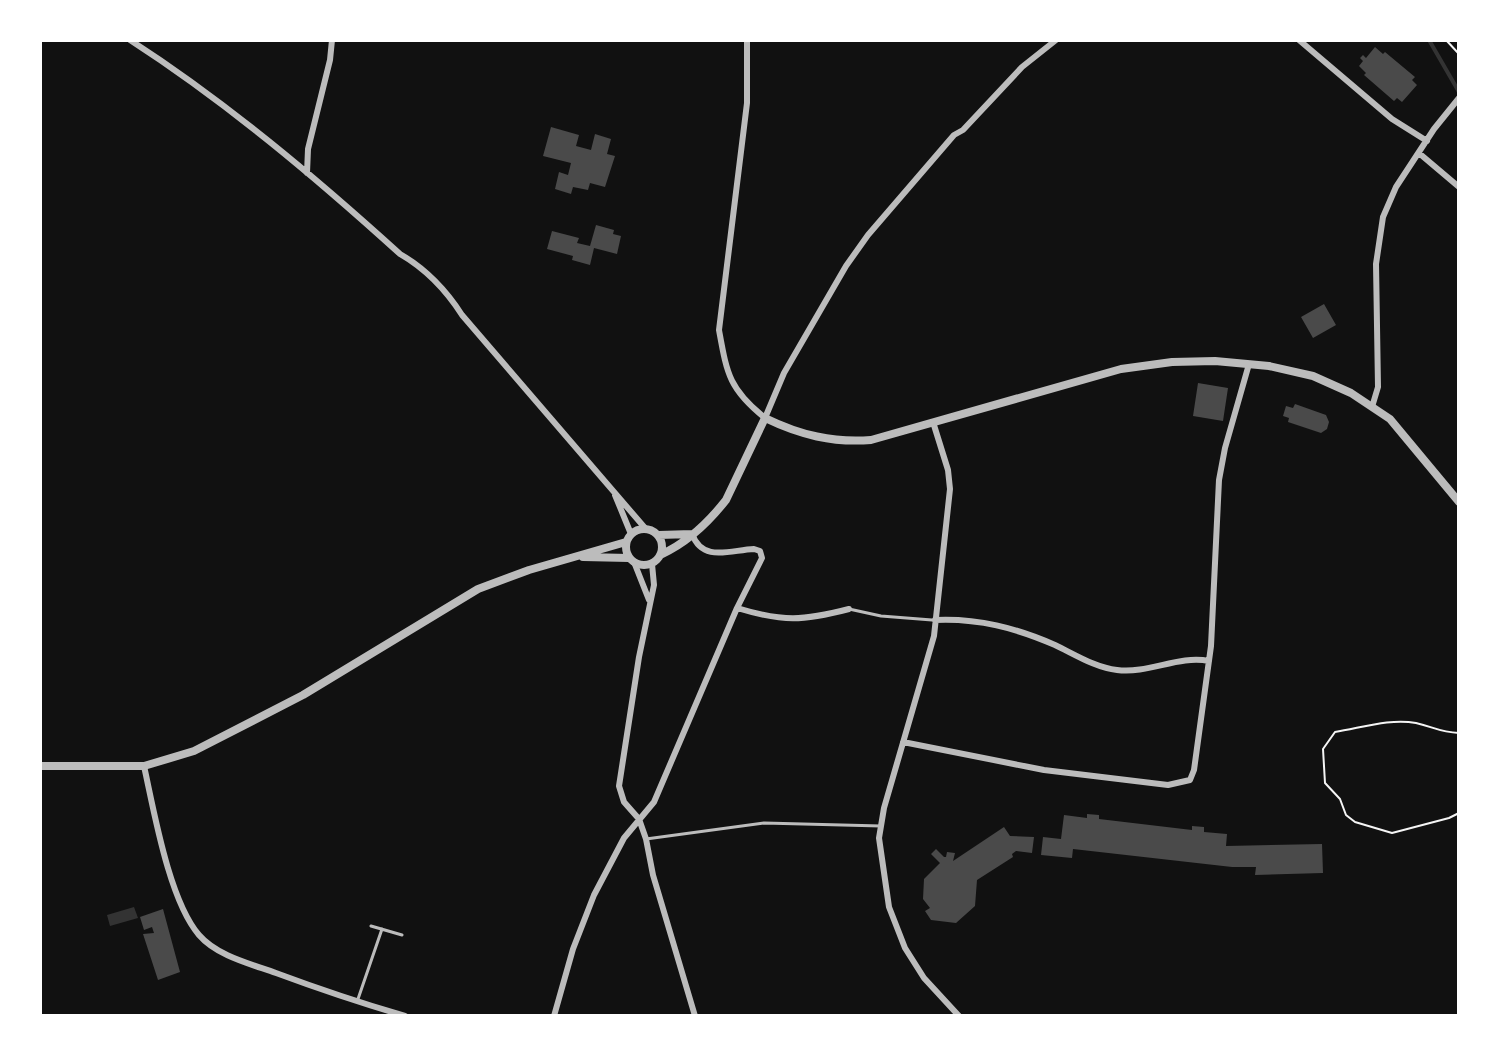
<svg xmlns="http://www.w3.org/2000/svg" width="1499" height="1056" viewBox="0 0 1499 1056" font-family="'Roboto Condensed',sans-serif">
  <rect width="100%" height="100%" fill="#111"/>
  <path fill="#333" d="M 134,907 L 138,918 L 110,926 L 107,915 Z"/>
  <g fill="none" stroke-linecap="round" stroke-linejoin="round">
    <path stroke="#333" stroke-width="4" d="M 1429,40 L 1459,92"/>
  </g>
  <path fill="#4a4a4a" d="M 1375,47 L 1383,54 L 1385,52 L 1415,77 L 1412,80 L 1417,85 L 1402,102 L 1397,98 L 1394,101 L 1364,75 L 1366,73 L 1359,66 L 1363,61 L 1360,58 L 1363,55 L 1366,58 Z
    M 551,127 L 579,135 L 576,146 L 591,150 L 595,134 L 611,139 L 607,154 L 615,156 L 605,187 L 590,183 L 588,190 L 573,187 L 571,194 L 555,189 L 559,172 L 568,175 L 571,163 L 543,156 Z
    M 596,225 L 614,230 L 613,234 L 621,236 L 617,254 L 594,248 L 590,265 L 572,260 L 573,256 L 547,249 L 552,231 L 579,238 L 577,243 L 590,246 Z
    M 1324,304 L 1336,325 L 1313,338 L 1301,317 Z
    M 1198,383 L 1228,388 L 1223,421 L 1193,416 Z
    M 1295,404 L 1326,415 L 1329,422 L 1327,429 L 1321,433 L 1288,422 L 1289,418 L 1283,416 L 1286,406 L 1293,408 Z
    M 1087,814 L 1099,815 L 1099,819 L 1192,830 L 1192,826 L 1204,827 L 1204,832 L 1227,834 L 1226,846 L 1322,844 L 1323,873 L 1255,875 L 1256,867 L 1232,867 L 1073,849 L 1072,858 L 1041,855 L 1043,837 L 1061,839 L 1064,815 L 1087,818 Z
    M 1004,827 L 1010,836 L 1034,837 L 1032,853 L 1016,851 L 1012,854 L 1013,857 L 977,880 L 975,906 L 956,923 L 931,920 L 925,911 L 930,908 L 923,899 L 924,879 L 940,863 L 931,854 L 936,849 L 944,857 L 946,857 L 947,852 L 955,853 L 953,861 Z
    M 163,909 L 180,972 L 158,980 L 143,934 L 154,933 L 152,927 L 144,930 L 140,917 Z"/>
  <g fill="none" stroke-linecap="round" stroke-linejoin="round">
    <path stroke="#f5f5f5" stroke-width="2" d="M 1446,40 L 1459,54
      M 1459,733 C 1439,732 1434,727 1416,723 C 1390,718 1361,728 1335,732 L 1323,749 L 1325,783 L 1340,799 L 1346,815 L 1355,822 L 1392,833 L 1449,818 L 1459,813"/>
    <path stroke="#bcbcbc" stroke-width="3" d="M 849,609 L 881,616 L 932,620
      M 646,839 L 764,823 L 881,826
      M 371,926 L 402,935
      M 358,999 L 382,929"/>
    <path stroke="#bcbcbc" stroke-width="6" d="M 130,40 C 226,102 315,177 400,254 C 426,269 446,290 462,315 L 645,528
      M 747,40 L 747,103 L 719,330 C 727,374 729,389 765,418 L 784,373 L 846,266 L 868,235 L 954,135 L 963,130 L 1022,67 L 1056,40
      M 1299,40 L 1392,119 L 1427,141
      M 1420,154 L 1459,187
      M 307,173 L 308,149 L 330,60 L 332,40
      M 1372,407 L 1378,387 L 1376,264 L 1383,217 L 1396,187 L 1434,129 L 1459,98
      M 933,422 L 948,470 L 950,489 L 934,636 L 884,808 L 879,838 L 889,907 L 905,948 L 924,978 L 959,1016
      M 615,495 L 631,534
      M 634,562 L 649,600
      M 652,564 L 654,585 L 639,657 L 619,786 L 624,802 L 639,819 L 646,839 L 653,875 L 695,1016
      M 737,608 C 783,622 803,621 849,609
      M 935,620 C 978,618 1016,628 1055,645 C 1074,654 1096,668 1117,670 C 1149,674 1178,655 1209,661
      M 903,742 L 1044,770 L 1168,785 L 1190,780 L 1194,770 L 1211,646 L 1219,480 L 1225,448 L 1249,364
      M 144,766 C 154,811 169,900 199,935 C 217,956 251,964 276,973 C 319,989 361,1003 405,1016
      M 554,1016 L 573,949 L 594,895 L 624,838 L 654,802 L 737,608 L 762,558 L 760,551 L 754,549 C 730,550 703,563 692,534"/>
    <path stroke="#bcbcbc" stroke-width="8" d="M626 547a18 18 0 1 1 36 0a18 18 0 1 1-36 0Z
      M 659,535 L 692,534
      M 662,554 C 688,542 708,523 726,500 L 765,418 C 800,435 833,443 871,440 L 1121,369 L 1172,362 L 1215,361 L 1269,366 L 1313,376 L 1351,393 L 1390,419 L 1459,502
      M 583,557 L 629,558
      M 40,766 L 144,766 L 194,751 L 303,695 L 478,589 L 529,570 L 626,542"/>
  </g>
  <rect width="1499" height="1056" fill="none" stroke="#ffffff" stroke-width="84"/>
</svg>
